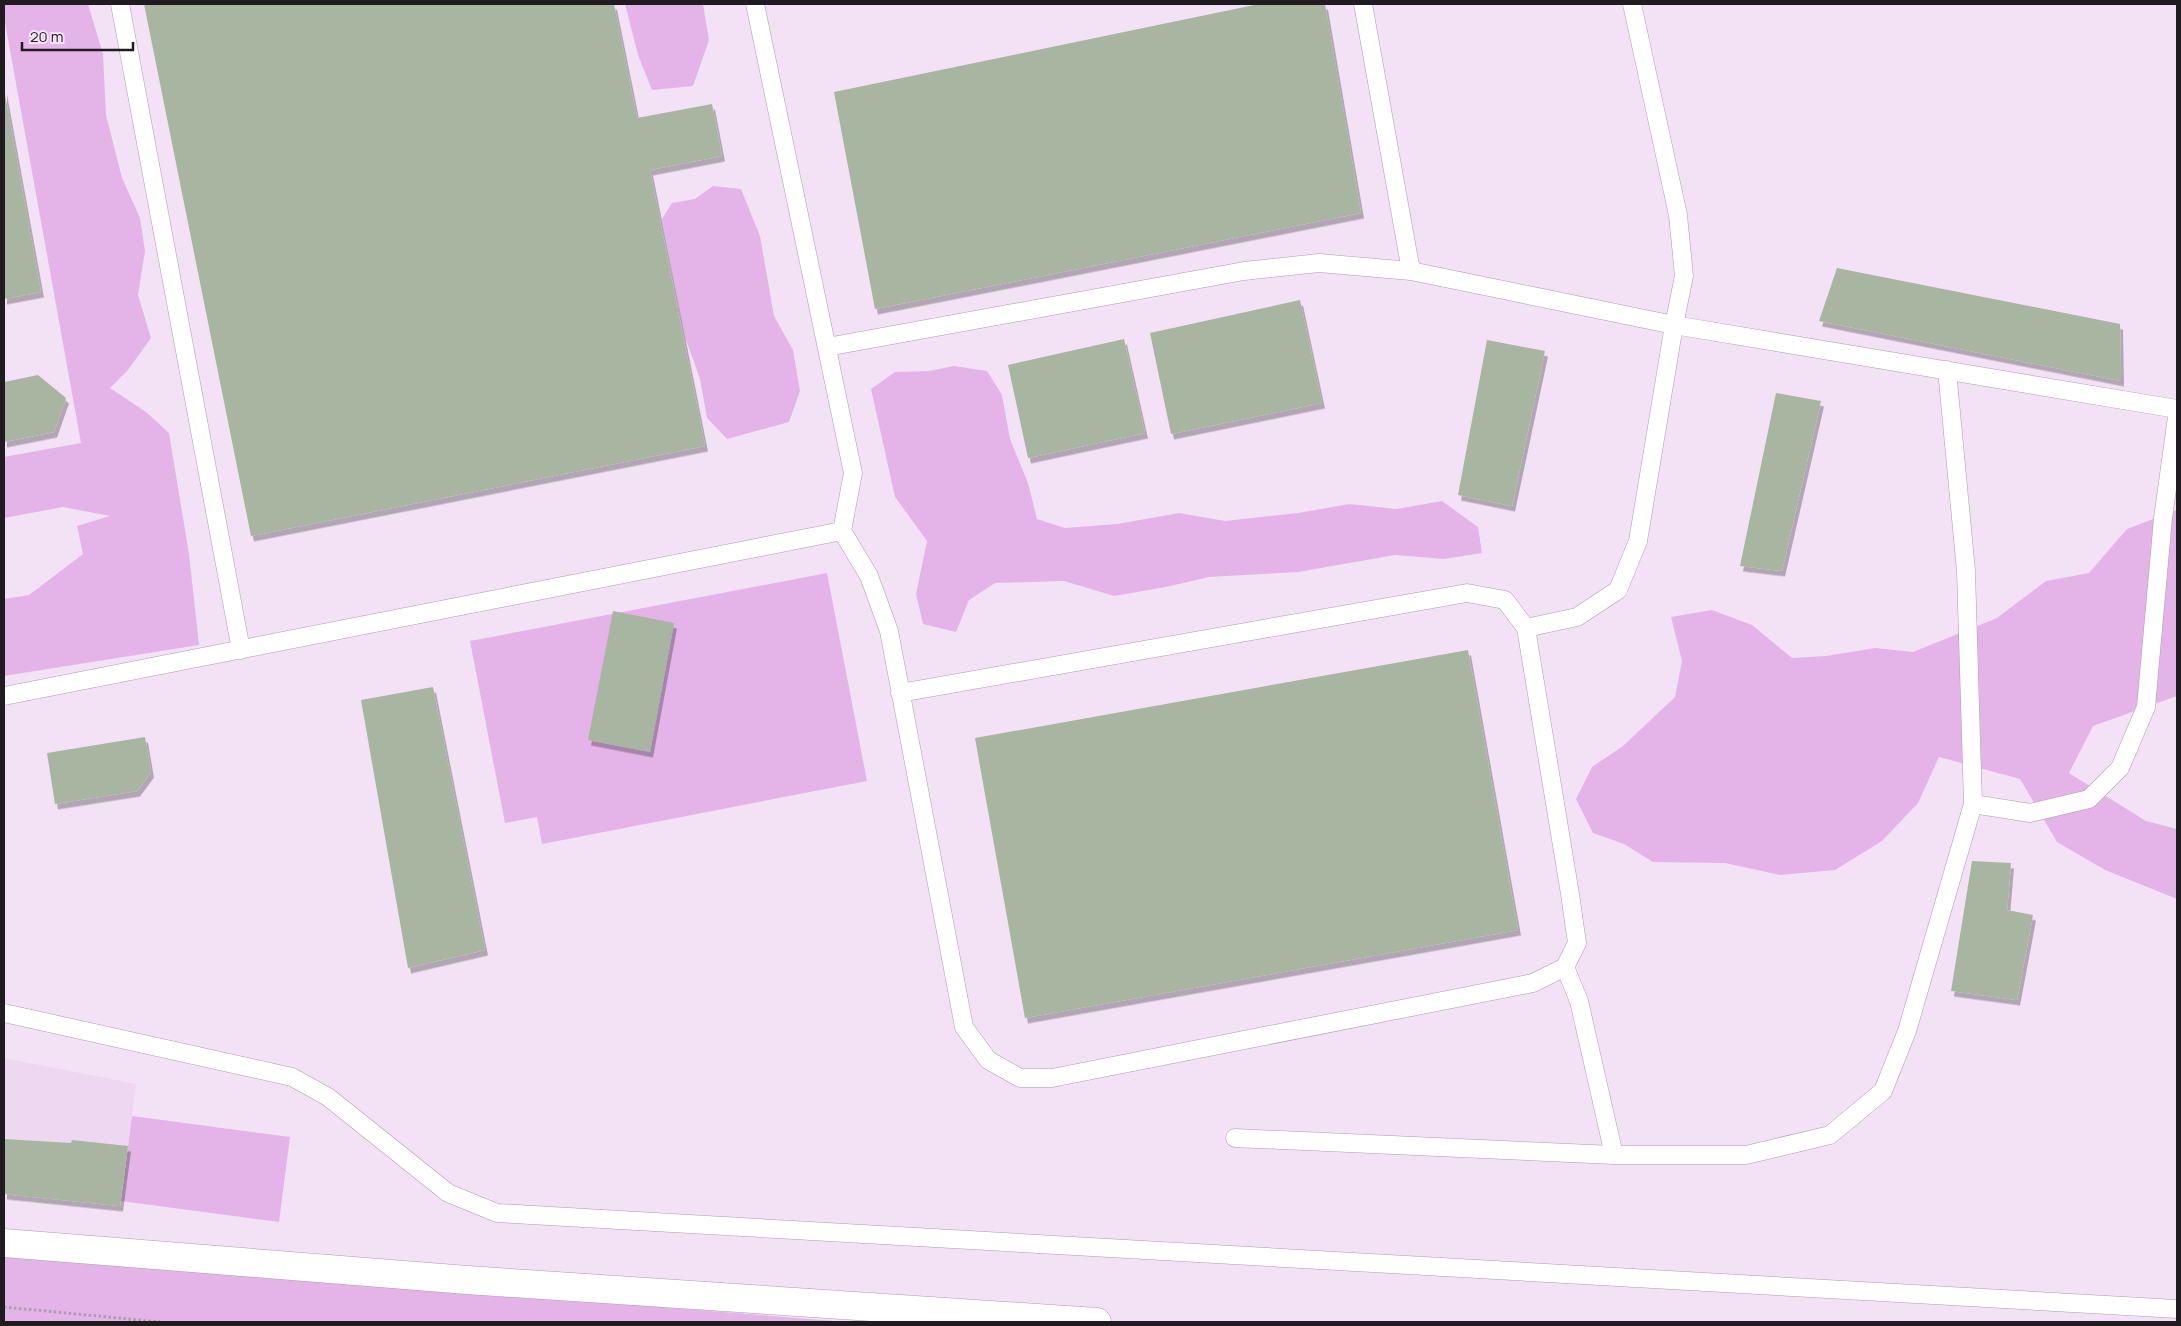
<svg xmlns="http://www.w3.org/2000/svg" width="2181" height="1326" viewBox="0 0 2181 1326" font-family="Manrope,sans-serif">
  <defs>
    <filter id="shadow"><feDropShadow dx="3" dy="5.5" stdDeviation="0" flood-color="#0004"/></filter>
  </defs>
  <rect width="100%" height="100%" fill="#f3e2f5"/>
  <path fill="#eed7f0" d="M 4,1058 L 136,1084 L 120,1206 L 4,1194 Z"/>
  <path fill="#e4b4e9" d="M 4,4 L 88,4 L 103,54 L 106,115 L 122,178 L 140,218 L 145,251 L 138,295 L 151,338 L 128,370 L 110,388 L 146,412 L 169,433 L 189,554 L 199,645 L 4,676 L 4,599 L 29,595 L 83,554 L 77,526 L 110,516 L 63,507 L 4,518 L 4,457 L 81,443 L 4,17 Z
    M 625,4 L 703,4 L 709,40 L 693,86 L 652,90 L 638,55 Z
    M 713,186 L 741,189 L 760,236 L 774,316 L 793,350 L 800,391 L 789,422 L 727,439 L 707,418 L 700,379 L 685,337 L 662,219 L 672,203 L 695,199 Z
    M 954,366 L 987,371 L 1002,395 L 1010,439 L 1028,483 L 1037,519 L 1065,528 L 1117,524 L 1179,513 L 1225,521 L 1298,513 L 1350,504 L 1396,509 L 1442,501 L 1478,527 L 1482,553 L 1444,559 L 1395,555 L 1298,572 L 1209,577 L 1166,587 L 1114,596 L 1064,581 L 995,583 L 969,600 L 956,632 L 923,624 L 916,594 L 927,541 L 895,497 L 871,389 L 895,372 L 929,371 Z
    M 2177,510 L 2177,696 L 2093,726 L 2069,773 L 2146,821 L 2177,829 L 2177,899 L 2105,870 L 2057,842 L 2020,779 L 1939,757 L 1918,803 L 1882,841 L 1835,870 L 1780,875 L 1725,863 L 1653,862 L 1624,844 L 1593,833 L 1576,799 L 1592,767 L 1623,746 L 1675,697 L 1682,661 L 1671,617 L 1712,610 L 1752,625 L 1792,658 L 1826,656 L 1875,648 L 1913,652 L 1997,618 L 2046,581 L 2089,573 L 2127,529 Z
    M 827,573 L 867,781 L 542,844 L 537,817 L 505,823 L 470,641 Z
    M 132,1116 L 290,1137 L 279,1222 L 121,1201 Z
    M 4,1254 L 847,1322 L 4,1322 Z"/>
  <path fill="#a8b5a0" filter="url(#shadow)" d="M 144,4 L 614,4 L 637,118 L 712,104 L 722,156 L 650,170 L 705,446 L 251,536 Z
    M 1259,4 L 1325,4 L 1361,213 L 875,309 L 834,92 Z
    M 4,89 L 41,292 L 4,299 Z
    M 1837,268 L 2120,324 L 2121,381 L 1819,321 Z
    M 1300,300 L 1322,403 L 1171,434 L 1150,333 Z
    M 1124,339 L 1145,433 L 1028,458 L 1008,365 Z
    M 1487,340 L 1545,351 L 1512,506 L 1458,495 Z
    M 38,375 L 66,398 L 54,432 L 4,442 L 4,382 Z
    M 1776,393 L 1821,401 L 1782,571 L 1740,566 Z
    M 613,611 L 674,623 L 650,752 L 588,740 Z
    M 1468,650 L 1518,930 L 1025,1018 L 975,738 Z
    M 433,687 L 485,950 L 408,968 L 361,700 Z
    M 145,737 L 151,772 L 137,791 L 55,804 L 47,753 Z
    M 1972,861 L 2011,863 L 2007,910 L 2033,915 L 2017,1000 L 1951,991 Z
    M 4,1139 L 71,1143 L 72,1140 L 128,1146 L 120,1206 L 4,1194 Z"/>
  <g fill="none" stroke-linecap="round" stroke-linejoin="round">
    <defs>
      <path id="lane" d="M 120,4 L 241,650
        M 755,4 L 853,473 L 842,531 L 869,576 L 889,631 L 964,1027 L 988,1060 L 1020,1078 L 1052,1078 L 1533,983 L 1565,967 L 1577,943 L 1570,894 L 1526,628 L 1505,600 L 1467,593 L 900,693
        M 1363,4 L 1411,271
        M 827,347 L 1244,271 L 1319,263 L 1411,271 L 1674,325 L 2177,409
        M 1947,370 L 1966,571 L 1973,804
        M 1526,628 L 1577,617 L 1618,590 L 1638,541 L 1674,325 L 1684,276 L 1678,215 L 1632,4
        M 4,696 L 842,531
        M 1565,967 L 1579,1001 L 1614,1155 L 1746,1155 L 1830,1135 L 1883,1091 L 1907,1031 L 1973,804 L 2030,813 L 2089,799 L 2120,768 L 2146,707 L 2163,518 L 2177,417
        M 4,1013 L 292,1077 L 328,1097 L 448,1193 L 497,1213 L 2177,1309
        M 1235,1138 L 1614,1155"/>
      <path id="street" d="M 4,1243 L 467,1280 L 1097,1322"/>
    </defs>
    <use href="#lane" stroke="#ac9bad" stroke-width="19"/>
    <use href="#street" stroke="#ac9bad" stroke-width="29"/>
    <path stroke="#ab9ead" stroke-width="3" stroke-dasharray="2.5 2.5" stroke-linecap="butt" d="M 4,1307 L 160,1322"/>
    <use href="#lane" stroke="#fff" stroke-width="18"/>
    <use href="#street" stroke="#fff" stroke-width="28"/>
  </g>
  <rect width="2181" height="1326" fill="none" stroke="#201a21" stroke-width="10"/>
  <path d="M22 42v8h111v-8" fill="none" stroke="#201a21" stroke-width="2.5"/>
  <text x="30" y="42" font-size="15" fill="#201a21" stroke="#f3e2f5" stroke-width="4" paint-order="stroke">20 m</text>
</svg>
